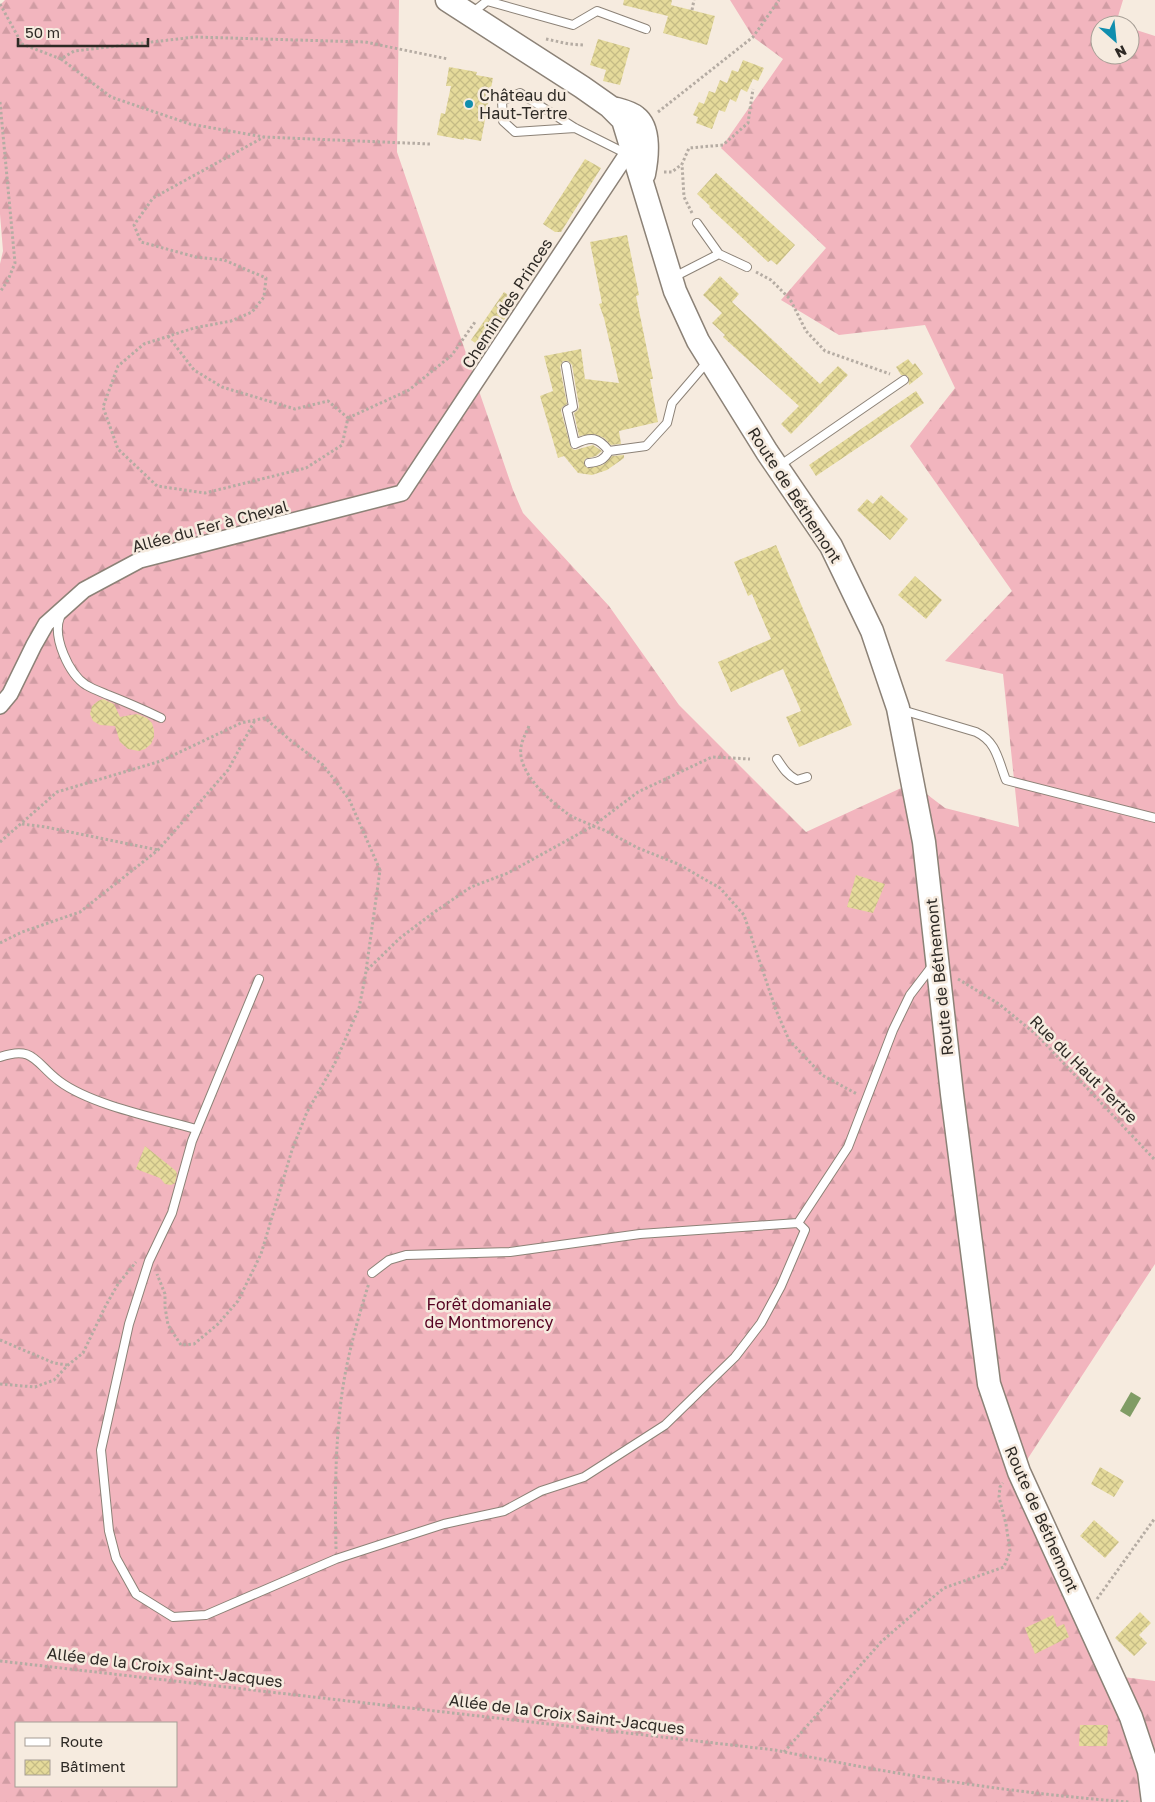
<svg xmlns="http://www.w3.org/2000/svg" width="1155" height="1802" viewBox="0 0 1155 1802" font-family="'Golos Text',sans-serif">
  <defs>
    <pattern id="forest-firs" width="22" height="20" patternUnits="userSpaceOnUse" patternTransform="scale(1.25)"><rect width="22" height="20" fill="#f2b5be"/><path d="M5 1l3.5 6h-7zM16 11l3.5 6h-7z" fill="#d09ca3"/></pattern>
    <pattern id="building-cross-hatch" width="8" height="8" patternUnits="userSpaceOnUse" patternTransform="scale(1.25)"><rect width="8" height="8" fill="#e5da9a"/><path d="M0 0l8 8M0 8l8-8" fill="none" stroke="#c5bb85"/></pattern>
  </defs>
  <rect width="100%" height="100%" fill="#f6ebdf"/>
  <path fill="url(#forest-firs)" fill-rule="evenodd" d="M 5,0 L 399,0 L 397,152 L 513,490 L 523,513 L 609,606 L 679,705 L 806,832 L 912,783 L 945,808 L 1019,827 L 1003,674 L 945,661 L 1012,591 L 910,446 L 955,388 L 925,325 L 839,335 L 781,300 L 826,248 L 721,148 L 783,59 L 753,37 L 730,0 L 1123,0 L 1116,23 L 1120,25 L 1100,25 L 1100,55 L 1130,55 L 1130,28 L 1155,36 L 1155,1264 L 1019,1472 L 1115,1676 L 1155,1681 L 1155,1802 L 0,1802 L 0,264 L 3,251 L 0,214 L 0,5 ZM 16,1723 L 176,1723 L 176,1786 L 16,1786 Z"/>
  <path fill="#809c65" d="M 1131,1392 L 1141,1398 L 1130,1417 L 1120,1411 Z"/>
  <path fill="url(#building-cross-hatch)" d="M 624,0 L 672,0 L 671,5 L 715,16 L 707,45 L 663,33 L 668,16 L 623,5 Z
    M 598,39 L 630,48 L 620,85 L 603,81 L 606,70 L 590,65 Z
    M 743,60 L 764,68 L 758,81 L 753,79 L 747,92 L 741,89 L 736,102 L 730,99 L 725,112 L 719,110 L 712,129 L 696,123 L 698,117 L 693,115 L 699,102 L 704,104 L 709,91 L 715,93 L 720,80 L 727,83 L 732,70 L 738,72 Z
    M 449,67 L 477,72 L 476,75 L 493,78 L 481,141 L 464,138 L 464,140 L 437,135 L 441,113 L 445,114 L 451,86 L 446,86 Z
    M 585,159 L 601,168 L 561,232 L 555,232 L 543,224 Z
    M 716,173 L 795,245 L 777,265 L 771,260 L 768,262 L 709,207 L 710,206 L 697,194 Z
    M 627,235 L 639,295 L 636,296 L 653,379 L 650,379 L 658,422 L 619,431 L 621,444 L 611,445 L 604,438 L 594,434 L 579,436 L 574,413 L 578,410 L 579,406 L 572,365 L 568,361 L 563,361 L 560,367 L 567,404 L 562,407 L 561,411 L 571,448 L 575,450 L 593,445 L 602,451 L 596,456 L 585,459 L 584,464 L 587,468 L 603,465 L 612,456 L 624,455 L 624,458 L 607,470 L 592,475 L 578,473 L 564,456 L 558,458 L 540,396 L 553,391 L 544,356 L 581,349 L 585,379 L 619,383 L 604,318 L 599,304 L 602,303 L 590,242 Z
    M 720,276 L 739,294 L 732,302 L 820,384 L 838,366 L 848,375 L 791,434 L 781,424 L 799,406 L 723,337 L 725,335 L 712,323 L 722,313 L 703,295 Z
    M 504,292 L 517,301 L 484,349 L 471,340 Z
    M 908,359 L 913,365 L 915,363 L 923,374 L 909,385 L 908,376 L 901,375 L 896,367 Z
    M 916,391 L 924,403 L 816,476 L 809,465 Z
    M 881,495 L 908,519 L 890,540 L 857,510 L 867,499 L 873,504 Z
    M 776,545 L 852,725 L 799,747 L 786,717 L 801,711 L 783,669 L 731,692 L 718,662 L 771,639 L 752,594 L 748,596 L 734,562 Z
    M 915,576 L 942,600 L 926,619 L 898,595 Z
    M 103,699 L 114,704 L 120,717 L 137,714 L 147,718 L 152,723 L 154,730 L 154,737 L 151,744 L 145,749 L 139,751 L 128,749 L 120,742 L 115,726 L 100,725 L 93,721 L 90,714 L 92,706 L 98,701 Z
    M 856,875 L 885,884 L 873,913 L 847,907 Z
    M 145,1146 L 176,1171 L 177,1174 L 175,1183 L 171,1185 L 165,1184 L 160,1178 L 136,1169 Z
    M 1100,1467 L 1124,1481 L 1114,1497 L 1091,1484 Z
    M 1094,1520 L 1119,1542 L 1105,1558 L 1080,1536 Z
    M 1140,1612 L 1151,1623 L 1139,1635 L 1147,1643 L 1134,1656 L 1115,1638 Z
    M 1053,1615 L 1057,1627 L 1064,1624 L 1069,1637 L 1035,1654 L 1025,1628 Z
    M 1080,1725 L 1108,1725 L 1107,1746 L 1079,1746 Z"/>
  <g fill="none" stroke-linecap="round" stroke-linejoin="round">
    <defs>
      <path id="lane" d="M 472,13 L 487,1 L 573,25 L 597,11 L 646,29
        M 575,128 L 515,132 L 503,121 L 502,101 L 520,93 L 575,128 L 627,154
        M 697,223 L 719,254
        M 672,278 L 719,254 L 747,267
        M 566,366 L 573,407 L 567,410 L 575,444 C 591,436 598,437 609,451 L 646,446 L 667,423 L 672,403 L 708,361
        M 589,463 C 599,462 604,460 609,451
        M 779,466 L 904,380
        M 60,617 C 52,637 69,674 86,685 C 93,689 101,692 108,695 C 126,702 144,710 161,718
        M 902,710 L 976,732 C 997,742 998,760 1006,780 L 1155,818
        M 777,759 C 783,768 787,775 797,780 L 807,777
        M 259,979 L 192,1141 L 172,1213 L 149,1261 L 129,1324 L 101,1450 L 109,1531 L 116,1558 L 136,1594 L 173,1617 L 206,1615 L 336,1559 L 444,1524 L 504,1511 L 541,1491 L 584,1477 L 665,1425 L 735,1357 L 761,1323 L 781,1286 L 805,1230 L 798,1223 L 640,1234 L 510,1252 L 406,1255 L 389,1260 L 372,1273
        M 0,1057 C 34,1045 35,1063 59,1081 C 91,1105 156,1118 196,1129
        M 798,1223 L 848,1147 L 893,1030 L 910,995 L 933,965"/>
      <path id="street" d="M 0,706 L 10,694 L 34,645 L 46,624 L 84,590 L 140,560 L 402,493 L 627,154 L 630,145 L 636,144"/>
      <path id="secondary" d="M 447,0 L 582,87 L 609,106 L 623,120 L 675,291 L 698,341 L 767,452 L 831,546 L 872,631 L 898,708 L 924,842 L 952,1094 L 989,1384 L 1019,1472 L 1131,1717 L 1149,1771 L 1153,1802
        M 613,108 C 620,110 630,112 636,117 C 651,128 647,159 644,174"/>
    </defs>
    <use href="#lane" stroke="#8c8277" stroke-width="10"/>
    <use href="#street" stroke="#8c8277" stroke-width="18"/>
    <use href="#secondary" stroke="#8c8277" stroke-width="25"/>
    <path stroke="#b5aca3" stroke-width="3" stroke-dasharray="2.5 2.5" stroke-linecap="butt" d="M 0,4 L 22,44 L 61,59 L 74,51 L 195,37 L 365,42 L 448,59
      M 692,10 L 694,0
      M 546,39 L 569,44 L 583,45
      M 61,59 L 111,97 L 190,124 L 264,137 L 430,144
      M 0,102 L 15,263 L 8,280 L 0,292
      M 658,112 L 753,37 L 779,0
      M 664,172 L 672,172 L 682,164
      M 692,213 L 684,197 L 682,164 L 689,148 L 723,145 L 748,123 L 753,89
      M 756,272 L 771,280 L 790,299 L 806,331 L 825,351 L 890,374
      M 168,336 L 194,370 L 222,387 L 295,409 L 328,401 L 348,418 L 342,445 L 306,468 L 205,493 L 157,486 L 118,449 L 103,407 L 118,366 L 144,344 L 194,328 L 231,321 L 252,312 L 264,297 L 266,278 L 224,260 L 196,257 L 141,242 L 134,225 L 153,198 L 264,137
      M 348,418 L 409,390 L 452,355 L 475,322
      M 529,726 C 526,733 522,740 521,747 C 517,773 550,801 568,814 C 575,819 585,822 593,826 L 638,792 L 712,757 L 750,759
      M 22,824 L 46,827 L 158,850
      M 0,842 L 57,792 L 161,761 L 241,723 L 265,718 L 290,740 L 323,765 L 349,799 L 380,870 L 365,978 L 359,1008 L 335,1063 L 307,1112 L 292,1150 L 261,1254 L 238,1301 L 218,1324 L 194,1344 L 181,1345 L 168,1325 L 165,1307 L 165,1294 L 157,1274
      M 0,943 L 22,932 L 80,912 L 158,850 L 228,770 L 255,720
      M 367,970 L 400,938 L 433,913 L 471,887 L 508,873 L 593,826 L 604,830 L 638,848 L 678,864 L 720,888 L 744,915 L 776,1010 L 789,1040 L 822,1075 L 857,1094
      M 958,979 L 999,1004 L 1038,1036 L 1155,1160
      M 0,1340 L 54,1363 L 67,1365
      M 0,1384 L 35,1387 L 54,1380 L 68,1365 L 83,1353 L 105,1307 L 118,1284 L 136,1262
      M 336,1549 C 335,1503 335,1456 340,1410 C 344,1368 356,1324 369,1283
      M 1097,1599 L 1155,1518
      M 0,1661 L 775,1750 C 892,1774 1010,1793 1129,1802
      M 784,1752 L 881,1642 L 919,1609 L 944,1588 L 1004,1567 L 1010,1551 L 1006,1524 L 999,1497 L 1000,1487 L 1003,1483"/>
    <use href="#lane" stroke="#fff" stroke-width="8"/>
    <use href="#street" stroke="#fff" stroke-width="15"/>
    <use href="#secondary" stroke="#fff" stroke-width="22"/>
  </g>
  <circle fill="#108eae" stroke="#f6ebdf" stroke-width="2" cx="469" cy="104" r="5"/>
  <g text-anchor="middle" stroke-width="5" stroke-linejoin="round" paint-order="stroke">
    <g font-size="16" fill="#2e2a25" stroke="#f6ebdf" text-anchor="start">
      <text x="479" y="101">Château du<tspan x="479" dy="18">Haut-Tertre</tspan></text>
    </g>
    <g font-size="16" fill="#2e2a25" stroke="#f6ebdf">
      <text transform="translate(507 303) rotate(-57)" y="6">Chemin des Princes</text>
      <text transform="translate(795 495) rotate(57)" y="6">Route de Béthemont</text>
      <text transform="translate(210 526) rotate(-15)" y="6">Allée du Fer à Cheval</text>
      <text transform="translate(939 977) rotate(-96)" y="6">Route de Béthemont</text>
      <text transform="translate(1084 1069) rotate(45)" y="6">Rue du Haut Tertre</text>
      <text transform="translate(1042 1519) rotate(66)" y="6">Route de Béthemont</text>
      <text transform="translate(165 1667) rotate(7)" y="6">Allée de la Croix Saint-Jacques</text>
      <text transform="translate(567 1714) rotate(7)" y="6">Allée de la Croix Saint-Jacques</text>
    </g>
    <g font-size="16" fill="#540120" stroke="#f6ebdf">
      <text x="489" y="1310">Forêt domaniale<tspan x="489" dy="18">de Montmorency</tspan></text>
    </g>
  </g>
  <rect x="15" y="1722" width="162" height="65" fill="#f6ebdf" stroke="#a69e95"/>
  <rect x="25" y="1738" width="25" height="8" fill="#ffffff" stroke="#a69e95"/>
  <text x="60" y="1747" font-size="15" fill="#2e2a25">Route</text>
  <rect x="25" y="1760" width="25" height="15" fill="url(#building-cross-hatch)" stroke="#a69e95"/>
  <text x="60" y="1772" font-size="15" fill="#2e2a25">Bâtiment</text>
  <g transform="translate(1115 40) rotate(153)"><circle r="24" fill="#f6ebdf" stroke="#a69e95"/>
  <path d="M0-4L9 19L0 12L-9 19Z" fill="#108eae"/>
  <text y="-8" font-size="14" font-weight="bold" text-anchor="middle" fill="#2e2a25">N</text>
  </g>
  <path d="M18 38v8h130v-8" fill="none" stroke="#2e2a25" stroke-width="2.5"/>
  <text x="25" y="38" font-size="15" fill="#2e2a25" stroke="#f6ebdf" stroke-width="4" paint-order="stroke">50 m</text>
</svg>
